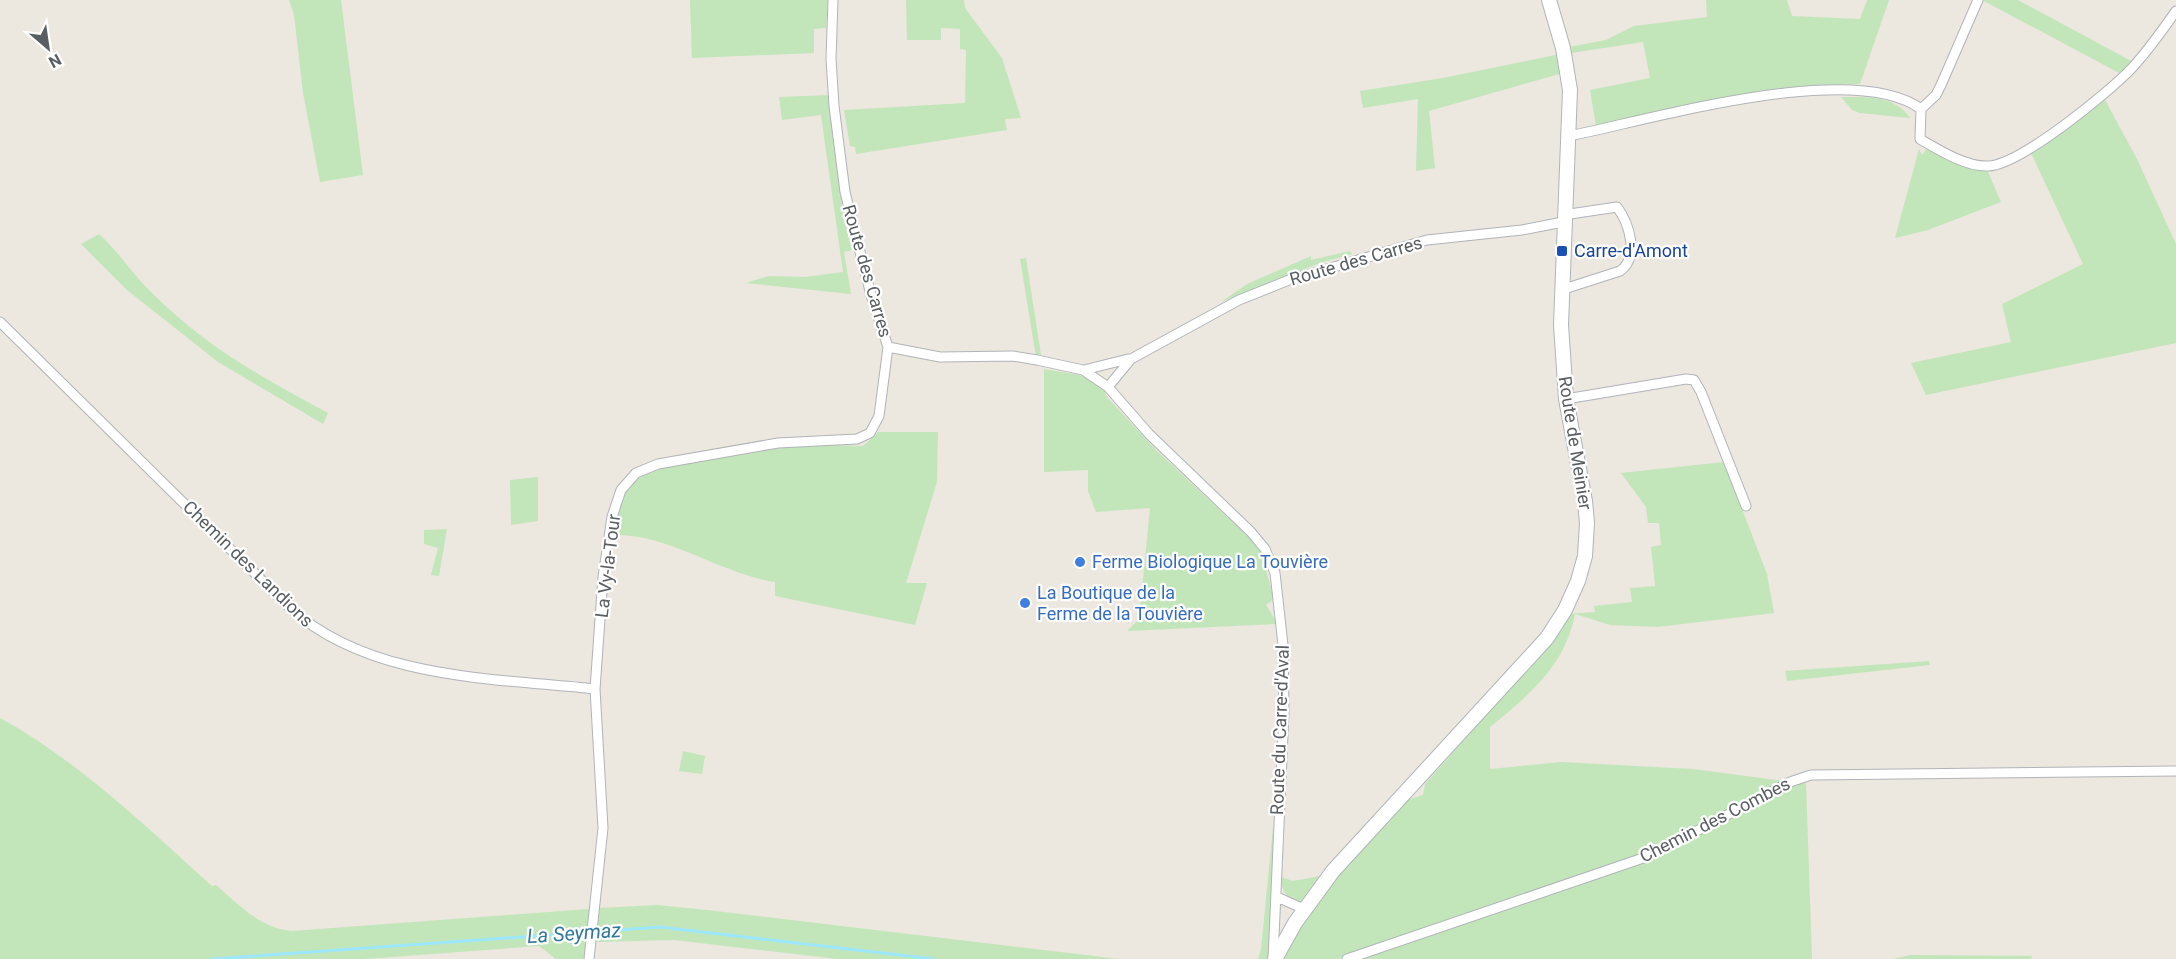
<svg xmlns="http://www.w3.org/2000/svg" width="2176" height="959" viewBox="0 0 2176 959" font-family="Roboto,sans-serif">
  <rect width="100%" height="100%" fill="#ece7df"/>
  <path fill="#c2e6b9" d="M 289,0 L 341,0 L 363,175 L 320,182 L 303,93 L 294,15 Z
    M 690,0 L 828,0 L 826,28 L 814,29 L 814,53 L 692,58 Z
    M 906,0 L 964,0 L 965,8 L 1002,58 L 1021,118 L 1005,119 L 1007,130 L 856,154 L 855,147 L 850,146 L 844,110 L 965,103 L 966,50 L 960,49 L 960,29 L 941,28 L 941,40 L 907,40 Z
    M 1706,0 L 1787,0 L 1792,16 L 1860,19 L 1867,0 L 1889,0 L 1860,84 L 1814,85 L 1596,126 L 1590,90 L 1650,78 L 1643,42 L 1571,53 L 1569,47 L 1606,40 L 1634,26 L 1707,17 Z
    M 1982,0 L 2018,0 L 2133,62 L 2121,74 Z
    M 1560,54 L 1563,73 L 1429,111 L 1435,168 L 1416,171 L 1418,99 L 1363,108 L 1360,91 L 1443,78 Z
    M 829,95 L 844,220 L 852,250 L 844,252 L 851,294 L 746,283 L 768,276 L 805,277 L 843,272 L 821,115 L 782,120 L 779,97 Z
    M 1841,97 C 1866,97 1895,95 1910,118 L 1860,113 L 1852,110 Z
    M 2104,98 L 2137,159 L 2176,244 L 2176,343 L 1926,395 L 1911,363 L 2011,342 L 2002,304 L 2083,264 L 2030,151 Z
    M 1928,147 L 1988,172 L 2001,202 L 1928,230 L 1895,238 L 1919,149 L 1922,155 Z
    M 99,234 C 120,253 131,273 151,292 C 206,347 261,377 328,413 L 323,424 L 218,362 L 127,290 L 81,244 Z
    M 1350,251 L 1352,254 L 1320,263 L 1221,302 L 1247,284 L 1311,256 L 1311,260 Z
    M 1026,258 L 1041,355 L 1036,357 L 1020,259 Z
    M 1044,369 L 1080,375 L 1103,386 L 1106,396 L 1156,450 L 1260,548 L 1274,599 L 1266,605 L 1278,624 L 1127,631 L 1139,619 L 1150,508 L 1096,512 L 1088,491 L 1088,470 L 1044,472 Z
    M 878,432 L 938,432 L 937,482 L 906,583 L 927,583 L 915,625 L 775,596 L 775,582 C 722,574 666,533 615,535 L 615,521 L 623,495 L 635,478 L 659,468 L 804,444 L 863,446 Z
    M 1724,462 L 1767,574 L 1774,613 L 1658,627 L 1610,625 L 1575,614 C 1565,666 1529,695 1490,727 L 1490,769 L 1561,762 L 1693,769 L 1783,781 L 1651,852 L 1338,959 L 1282,959 L 1307,914 L 1335,878 L 1404,801 L 1423,795 L 1425,784 L 1479,723 L 1477,722 L 1569,614 L 1595,612 L 1594,606 L 1632,602 L 1630,588 L 1655,586 L 1651,547 L 1661,545 L 1659,523 L 1648,523 L 1646,507 L 1621,473 Z
    M 538,477 L 538,521 L 511,525 L 510,480 Z
    M 447,529 L 439,576 L 431,575 L 438,548 L 424,544 L 424,530 Z
    M 1929,661 L 1930,665 L 1787,681 L 1785,671 Z
    M 0,718 C 80,762 144,825 212,886 L 216,885 C 239,905 260,928 292,931 L 589,909 L 585,959 L 556,959 L 539,946 L 365,959 L 0,959 Z
    M 683,751 L 705,756 L 702,774 L 679,771 Z
    M 1806,783 L 1812,959 L 1360,959 L 1652,858 L 1794,784 Z
    M 1273,828 C 1274,870 1278,918 1267,959 L 1258,959 L 1261,949 Z
    M 1320,876 L 1301,901 C 1286,901 1282,891 1281,877 L 1293,881 Z
    M 657,905 L 707,910 L 1120,959 L 838,959 L 674,940 L 596,942 L 599,908 Z
    M 1911,955 L 2032,956 L 2031,959 L 1892,959 Z"/>
  <g fill="none" stroke-linecap="round" stroke-linejoin="round">
    <path stroke="#9ce7ff" stroke-width="3" d="M 213,959 L 660,927 L 934,959"/>
    <defs>
      <path id="street" d="M 1921,109 L 1936,95 L 1941,85 L 1978,0
        M 1569,136 C 1650,120 1853,59 1921,109 L 1920,139 C 1939,150 1966,167 1988,166 C 2020,165 2108,93 2131,69 C 2148,51 2162,31 2176,11
        M 1561,290 L 1620,271 C 1640,257 1629,223 1617,207 L 1563,215
        M 0,322 L 290,608 C 370,680 494,678 595,689
        M 888,347 L 940,357 L 1013,356 L 1037,360 L 1083,370 L 1108,387 L 1131,359 L 1239,300 L 1289,280 L 1427,240 L 1522,230 L 1563,222
        M 1084,370 L 1128,359
        M 1108,387 L 1149,434 L 1251,532 L 1265,549 L 1275,573 L 1283,645 L 1284,713 L 1273,959
        M 1566,399 L 1686,379 L 1694,380 L 1701,392 L 1746,506
        M 1277,897 L 1304,909
        M 589,959 L 603,828 L 595,689 L 603,577 L 612,517 L 621,490 L 636,473 L 658,464 L 778,443 L 857,439 L 870,433 L 879,416 L 888,347 L 871,295 L 845,192 L 834,106 L 831,59 L 833,0
        M 1347,959 L 1649,856 L 1790,782 L 1811,775 L 2176,771"/>
      <path id="secondary" d="M 1275,959 L 1295,923 L 1333,871 L 1547,638 L 1565,610 L 1578,581 L 1585,556 L 1587,523 L 1585,501 L 1566,399 L 1561,325 L 1570,90 L 1563,48 L 1549,0"/>
    </defs>
    <use href="#street" stroke="#b0b4b8" stroke-width="11"/>
    <use href="#secondary" stroke="#afb5b8" stroke-width="16"/>
    <use href="#street" stroke="#fff" stroke-width="9"/>
    <use href="#secondary" stroke="#fff" stroke-width="14"/>
  </g>
  <rect fill="#1a4fb4" stroke="#fff" stroke-width="2" x="1556" y="245" width="12" height="12" rx="3"/>
  <g fill="#3f7fe0" stroke="#fff" stroke-width="2">
    <circle cx="1080" cy="562" r="6"/>
    <circle cx="1025" cy="603" r="6"/>
  </g>
  <g text-anchor="middle" stroke-width="4.5" stroke-linejoin="round" paint-order="stroke">
    <g font-size="18" fill="#164399" stroke="#fff" text-anchor="start">
      <text x="1574" y="257">Carre-d'Amont</text>
    </g>
    <g font-size="18" fill="#585e61" stroke="#fff">
      <text transform="translate(1356 261) rotate(-16)" y="6">Route des Carres</text>
      <text transform="translate(867 271) rotate(74)" y="6">Route des Carres</text>
      <text transform="translate(1575 443) rotate(81)" y="6">Route de Meinier</text>
      <text transform="translate(248 564) rotate(44)" y="6">Chemin des Landions</text>
      <text transform="translate(608 566) rotate(-83)" y="6">La Vy-la-Tour</text>
      <text transform="translate(1280 730) rotate(-88)" y="6">Route du Carre-d'Aval</text>
      <text transform="translate(1715 820) rotate(-27)" y="6">Chemin des Combes</text>
    </g>
    <g font-size="18" fill="#366cbe" stroke="#fff" text-anchor="start">
      <text x="1092" y="568">Ferme Biologique La Touvière</text>
      <text x="1037" y="599">La Boutique de la<tspan x="1037" dy="21">Ferme de la Touvière</tspan></text>
    </g>
    <g font-size="20" font-style="italic" fill="#2f789a" stroke="#fff">
      <text transform="translate(574 933) rotate(-4)" y="7">La Seymaz</text>
    </g>
  </g>
  <g transform="translate(48 48) rotate(151)" stroke="#ffffff" stroke-width="4.5" paint-order="stroke">
  <path d="M0-4.5L10 22L0 15L-10 22Z" fill="#585e61"/>
  <text y="-9" font-size="16" font-weight="bold" text-anchor="middle" fill="#585e61">N</text>
  </g>
</svg>
